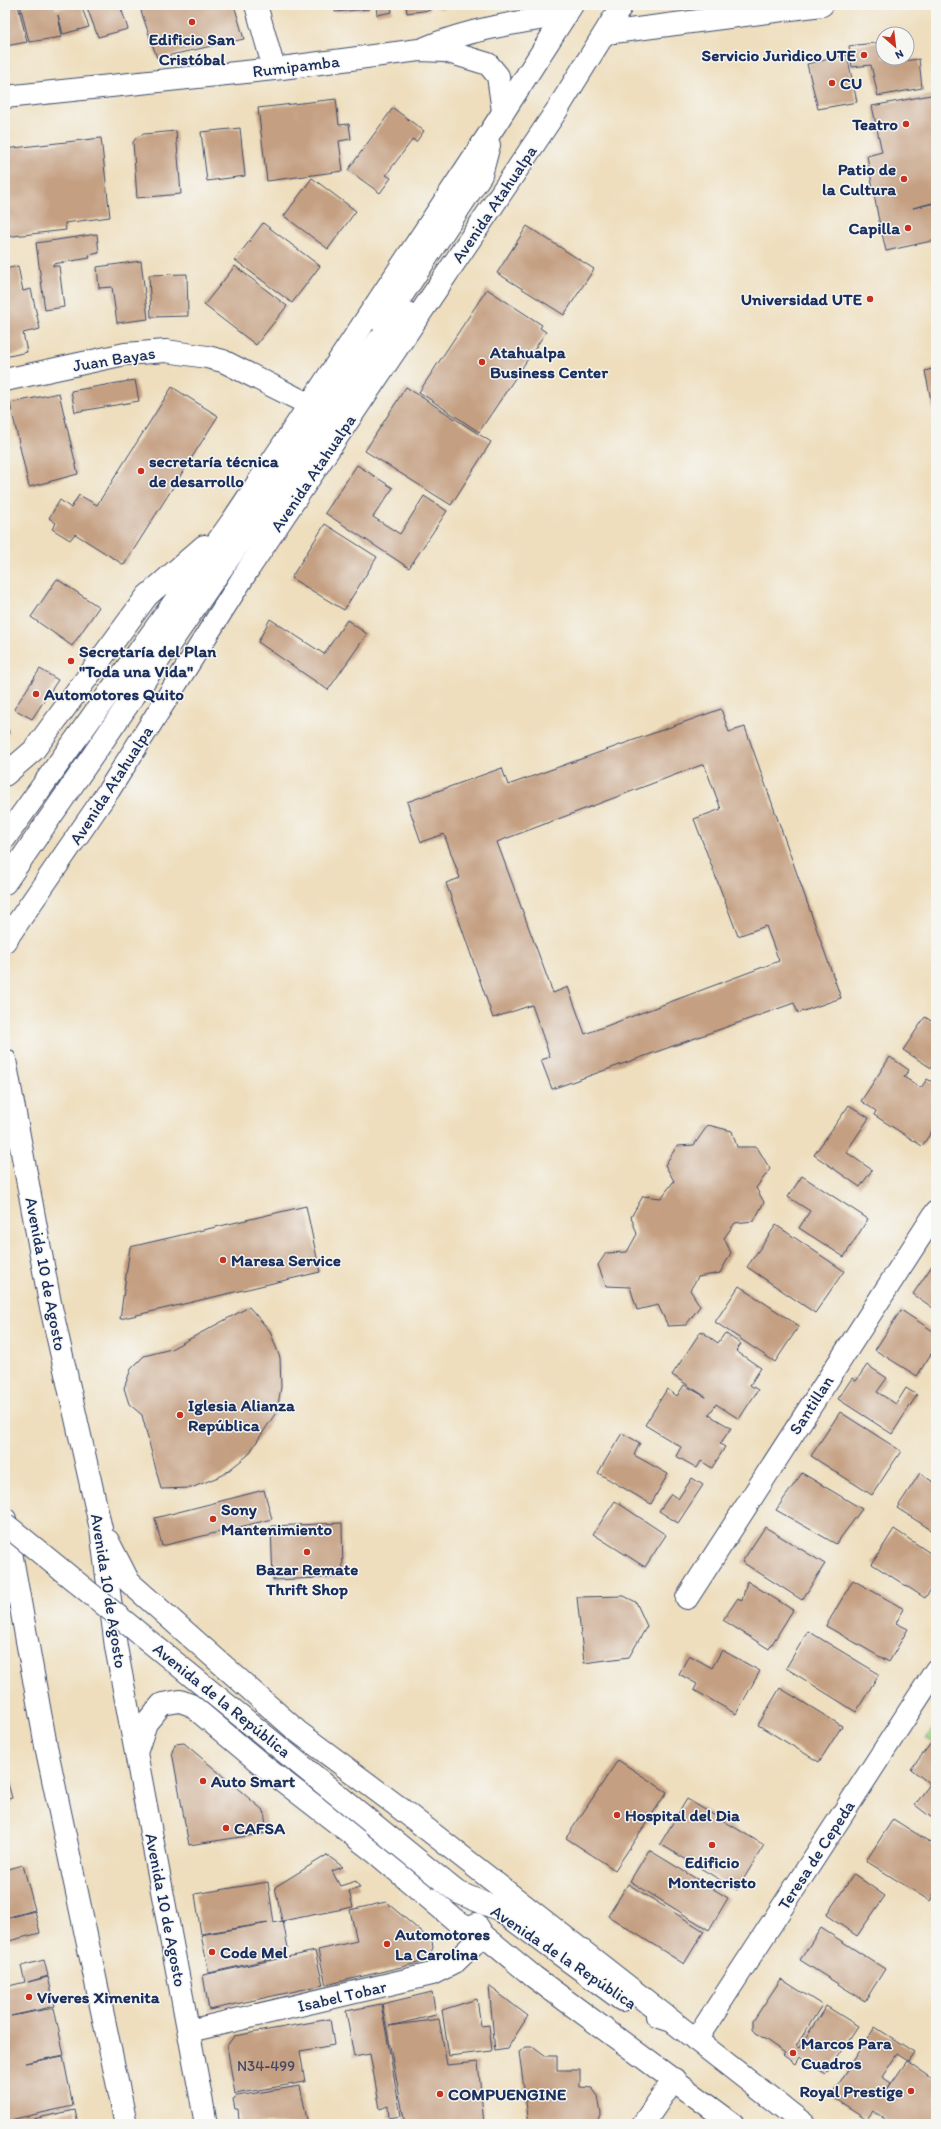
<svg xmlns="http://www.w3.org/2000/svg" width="941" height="2129" viewBox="0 0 941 2129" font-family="Itim,sans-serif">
  <rect width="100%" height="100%" fill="#f6f6f2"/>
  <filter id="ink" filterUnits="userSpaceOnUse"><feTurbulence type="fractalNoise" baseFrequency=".025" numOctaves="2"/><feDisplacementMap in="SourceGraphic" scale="8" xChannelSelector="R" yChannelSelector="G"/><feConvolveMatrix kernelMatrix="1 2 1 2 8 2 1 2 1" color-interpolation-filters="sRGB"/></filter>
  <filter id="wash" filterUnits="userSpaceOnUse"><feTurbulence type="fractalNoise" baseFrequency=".012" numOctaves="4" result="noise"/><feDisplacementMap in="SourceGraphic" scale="16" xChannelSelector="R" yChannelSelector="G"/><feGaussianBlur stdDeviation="0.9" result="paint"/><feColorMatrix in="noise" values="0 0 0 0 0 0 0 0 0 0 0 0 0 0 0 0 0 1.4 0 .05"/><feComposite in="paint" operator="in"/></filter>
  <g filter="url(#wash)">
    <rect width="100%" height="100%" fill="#eedebd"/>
    <path fill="#98ce80" stroke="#5a7e6f" d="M 936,1723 L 936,1745 L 926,1739 Z"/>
    <g id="blocks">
      <path fill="#c49f81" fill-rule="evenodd" d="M 5,5 L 18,5 L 27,42 L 6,46 Z
        M 20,5 L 55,5 L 56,9 L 81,5 L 89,27 L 63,34 L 58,15 L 62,37 L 29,42 Z
        M 86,5 L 120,5 L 128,29 L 98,37 Z
        M 139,5 L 234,5 L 244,39 L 157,58 Z
        M 285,5 L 299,5 L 299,6 L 286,8 Z
        M 334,5 L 369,5 L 369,9 L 335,12 Z
        M 376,5 L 391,5 L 392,12 L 377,15 Z
        M 406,5 L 430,5 L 430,10 L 407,13 Z
        M 439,5 L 461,5 L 461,6 L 439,9 Z
        M 883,42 L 883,58 L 901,58 L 901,60 L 893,62 L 919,59 L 922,88 L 878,96 L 871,65 L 852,67 L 849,46 Z
        M 847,55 L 857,102 L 818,109 L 807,64 Z
        M 936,94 L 936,202 L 913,208 L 936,203 L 936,240 L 886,251 L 878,216 L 867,156 L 882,152 L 872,106 Z
        M 336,99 L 339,125 L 349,124 L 351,139 L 339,141 L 343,171 L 267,181 L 258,108 Z
        M 393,108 L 424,131 L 416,142 L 413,139 L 386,175 L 391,178 L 380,193 L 348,170 Z
        M 240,128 L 245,176 L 207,181 L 201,132 Z
        M 176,131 L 181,194 L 137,198 L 133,142 L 137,137 L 144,134 Z
        M 101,138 L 110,217 L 65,223 L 66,230 L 5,237 L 5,149 Z
        M 312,178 L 356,211 L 328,249 L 284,216 Z
        M 263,223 L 320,266 L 292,303 L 235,260 Z
        M 527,226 L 594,269 L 564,315 L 497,273 Z
        M 97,234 L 99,253 L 89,255 L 90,258 L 53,264 L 53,266 L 59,266 L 64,307 L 45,310 L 36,243 Z
        M 141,261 L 148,319 L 117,323 L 112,287 L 99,288 L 97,267 Z
        M 18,266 L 23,291 L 31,289 L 40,329 L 23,333 L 27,352 L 5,357 L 5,269 Z
        M 235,266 L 287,306 L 256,345 L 204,305 Z
        M 187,274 L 188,316 L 151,317 L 149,275 Z
        M 487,289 L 542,325 L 540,328 L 546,332 L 479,432 L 419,392 Z
        M 936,368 L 936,419 L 935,419 L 925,371 Z
        M 135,380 L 139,401 L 75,412 L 71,391 Z
        M 172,387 L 218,416 L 124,565 L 75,534 L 70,540 L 52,529 L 56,523 L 49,518 L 60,500 L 71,508 L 79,495 L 97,505 Z
        M 406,387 L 491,442 L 451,505 L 365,451 Z
        M 59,393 L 78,474 L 29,487 L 10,403 Z
        M 357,465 L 393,488 L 373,517 L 400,534 L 424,496 L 447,511 L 409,568 L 325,513 Z
        M 325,524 L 377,557 L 344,610 L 291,578 Z
        M 57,579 L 99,607 L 72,646 L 31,617 Z
        M 270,619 L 324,654 L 347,620 L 367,634 L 328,690 L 258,642 Z
        M 40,669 L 58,680 L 32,719 L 14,709 Z
        M 721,709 L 729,732 L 745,727 L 841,998 L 798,1013 L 794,1003 L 552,1089 L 541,1060 L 550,1057 L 532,1005 L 493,1018 L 446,883 L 460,878 L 444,834 L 421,842 L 407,802 L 502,768 L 508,785 ZM 704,764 L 721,809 L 694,819 L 738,936 L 766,926 L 779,961 L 585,1034 L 568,987 L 553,993 L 497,842 Z
        M 5,720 L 9,733 L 5,734 Z
        M 925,1017 L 936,1024 L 936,1071 L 903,1050 Z
        M 890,1057 L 909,1070 L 904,1077 L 921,1088 L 927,1079 L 936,1084 L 936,1125 L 922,1146 L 874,1115 L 876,1111 L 861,1101 Z
        M 849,1105 L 869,1118 L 846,1152 L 872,1170 L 860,1187 L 814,1155 Z
        M 708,1125 L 732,1131 L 737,1147 L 757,1147 L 770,1169 L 756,1188 L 764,1202 L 754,1221 L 735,1223 L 724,1238 L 731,1253 L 720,1273 L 698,1277 L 690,1290 L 700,1306 L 686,1325 L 668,1326 L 658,1305 L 637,1310 L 630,1287 L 606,1286 L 598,1265 L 606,1253 L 627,1252 L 637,1234 L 631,1217 L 643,1196 L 661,1198 L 674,1181 L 665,1165 L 677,1146 L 694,1145 Z
        M 802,1176 L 868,1219 L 844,1257 L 799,1228 L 810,1211 L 788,1197 Z
        M 306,1206 L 320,1272 L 120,1319 L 130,1247 Z
        M 776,1225 L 844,1271 L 815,1313 L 747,1267 Z
        M 936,1260 L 936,1310 L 913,1294 Z
        M 739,1286 L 799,1326 L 775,1362 L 715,1322 Z
        M 249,1307 L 270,1331 L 280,1358 L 281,1387 L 277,1411 L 248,1455 L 223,1475 L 191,1488 L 161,1489 L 142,1415 L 129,1404 L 124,1388 L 131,1369 L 144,1356 L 171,1349 Z
        M 901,1310 L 936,1333 L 936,1357 L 931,1354 L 917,1376 L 875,1350 Z
        M 701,1331 L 718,1343 L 725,1333 L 741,1344 L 736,1351 L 761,1368 L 750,1385 L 758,1390 L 739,1419 L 716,1404 L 709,1415 L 731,1428 L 720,1444 L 725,1447 L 712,1468 L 701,1461 L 697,1468 L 676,1456 L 681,1447 L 645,1425 L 667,1389 L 677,1396 L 684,1385 L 706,1397 L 672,1375 Z
        M 867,1365 L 887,1378 L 877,1392 L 896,1404 L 906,1388 L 917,1395 L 892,1434 L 838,1399 L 852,1378 L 856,1381 Z
        M 840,1412 L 901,1451 L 872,1495 L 811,1456 Z
        M 622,1433 L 640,1443 L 634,1455 L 668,1474 L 651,1504 L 598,1473 Z
        M 802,1473 L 862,1509 L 836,1544 L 776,1510 Z
        M 920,1473 L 936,1484 L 936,1533 L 897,1508 Z
        M 692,1478 L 703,1485 L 678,1523 L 659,1511 L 671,1494 L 678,1499 Z
        M 264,1490 L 272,1519 L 162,1546 L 155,1518 Z
        M 615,1501 L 666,1535 L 645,1567 L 593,1534 Z
        M 342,1523 L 343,1577 L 273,1580 L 271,1526 Z
        M 765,1527 L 825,1564 L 802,1600 L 742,1562 Z
        M 894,1529 L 936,1557 L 936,1582 L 925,1598 L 872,1564 Z
        M 853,1580 L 904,1609 L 896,1623 L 908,1629 L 889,1662 L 826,1626 Z
        M 747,1581 L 793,1610 L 769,1649 L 723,1620 L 738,1598 L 742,1601 Z
        M 624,1596 L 636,1602 L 647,1626 L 629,1657 L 584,1663 L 577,1597 Z
        M 808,1631 L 879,1674 L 856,1712 L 786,1668 Z
        M 722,1650 L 760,1671 L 736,1714 L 694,1690 L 697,1684 L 679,1674 L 689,1655 L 712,1668 Z
        M 780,1688 L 842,1726 L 819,1762 L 758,1725 Z
        M 932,1742 L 936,1745 L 936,1821 L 915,1805 L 930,1784 L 911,1769 Z
        M 184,1743 L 264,1811 L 267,1833 L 189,1845 L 172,1752 L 175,1744 Z
        M 618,1760 L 667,1792 L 615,1870 L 566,1838 Z
        M 5,1772 L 12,1798 L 5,1800 Z
        M 687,1799 L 764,1845 L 737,1890 L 660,1844 Z
        M 893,1819 L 936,1846 L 936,1890 L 930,1901 L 866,1861 Z
        M 649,1850 L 728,1898 L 709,1930 L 630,1881 Z
        M 327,1855 L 343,1867 L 332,1871 L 340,1886 L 356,1881 L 360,1888 L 349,1891 L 353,1907 L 282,1921 L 275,1887 Z
        M 23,1865 L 35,1910 L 5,1918 L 5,1870 Z
        M 854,1874 L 885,1896 L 857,1936 L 826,1915 Z
        M 268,1882 L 274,1923 L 283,1921 L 288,1948 L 274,1952 L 275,1958 L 209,1973 L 201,1935 L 268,1923 L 201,1934 L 195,1894 Z
        M 628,1884 L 704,1931 L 684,1964 L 608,1916 Z
        M 386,1902 L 432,1941 L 433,1948 L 429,1956 L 422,1962 L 326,1985 L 318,1950 L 357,1941 L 350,1910 Z
        M 35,1911 L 40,1933 L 5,1942 L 5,1919 Z
        M 821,1928 L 885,1969 L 865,2001 L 800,1960 Z
        M 315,1951 L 323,1985 L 209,2010 L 203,1975 Z
        M 44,1960 L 48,1976 L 28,1982 L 48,1977 L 55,2006 L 11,2016 L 54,2008 L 64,2055 L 25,2063 L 63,2056 L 73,2106 L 5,2121 L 5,1987 L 25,1982 L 21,1966 Z
        M 781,1979 L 822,2005 L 796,2046 L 799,2048 L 826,2006 L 858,2026 L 826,2074 L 799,2057 L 795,2064 L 783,2055 L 785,2053 L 756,2033 L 753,2028 L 753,2021 Z
        M 489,1986 L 528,2016 L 507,2049 L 495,2051 Z
        M 432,1992 L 436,2015 L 389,2026 L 439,2019 L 447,2065 L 478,2062 L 484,2124 L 405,2124 L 382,2004 Z
        M 477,1999 L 481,2026 L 489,2025 L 492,2051 L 449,2056 L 442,2010 Z
        M 381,2004 L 401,2116 L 389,2118 L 388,2106 L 380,2109 L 370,2054 L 354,2057 L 346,2011 Z
        M 330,2019 L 334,2045 L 300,2051 L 305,2082 L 235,2094 L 227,2046 L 234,2036 Z
        M 875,2027 L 914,2052 L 908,2061 L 897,2054 L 882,2077 L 891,2083 L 886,2091 L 907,2061 L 936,2081 L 936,2124 L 892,2124 L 873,2111 L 867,2119 L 831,2096 Z
        M 526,2047 L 534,2047 L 546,2056 L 557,2056 L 557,2070 L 580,2070 L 580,2087 L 592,2088 L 598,2096 L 601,2114 L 596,2123 L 529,2124 L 519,2052 Z
        M 300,2086 L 308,2124 L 236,2124 L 239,2120 L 238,2109 L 235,2109 L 233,2099 L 237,2096 Z
        M 75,2110 L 78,2124 L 34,2124 L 33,2119 Z"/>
    </g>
  </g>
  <g filter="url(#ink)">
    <use href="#blocks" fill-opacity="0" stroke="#3b496c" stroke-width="1"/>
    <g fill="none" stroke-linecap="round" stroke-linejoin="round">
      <defs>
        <path id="minor" d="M 256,5 L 274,69
          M 606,33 L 822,5
          M 425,48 C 469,29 519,22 566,15
          M 5,97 L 274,69 L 419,50 L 445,51 L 488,64 L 498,76 L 503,111
          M 5,380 L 125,354 L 166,351 L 207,357 L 223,361 L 308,404
          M 687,1598 L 936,1212
          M 189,2031 L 432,1974 L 454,1963 L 483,1935
          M 696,2040 L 936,1670
          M 643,2124 L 674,2079"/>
        <path id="major" d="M 383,324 L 481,175 L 489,145
          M 5,775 L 34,750 L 147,596 L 204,546
          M 5,838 L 233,520 L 495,125 L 572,5
          M 5,883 L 379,340 L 393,331 L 406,312
          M 5,941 L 109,790 L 249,568 L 557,110 L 622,5
          M 5,1060 L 50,1303 L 101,1529 L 116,1647 L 206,2124
          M 5,1519 L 46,1746 L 126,2124
          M 108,1541 L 129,1582 L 297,1731 L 396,1805 L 672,2021
          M 137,1750 L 146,1723 L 162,1704 L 180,1701 L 191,1705 L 266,1768 L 376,1853 L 455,1920 L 483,1935
          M 442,1880 L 457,1892 L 500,1910 L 622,2000
          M 476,1924 L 483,1935 L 534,1977 L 733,2124
          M 657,2016 L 672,2021 L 804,2124"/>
      </defs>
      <use href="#minor" stroke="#3b496c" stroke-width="24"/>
      <use href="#major" stroke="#3b496c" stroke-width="24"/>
      <use href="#minor" stroke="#fff" stroke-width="22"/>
      <use href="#major" stroke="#fff" stroke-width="22"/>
      <defs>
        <path id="major-bridge" d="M 5,1524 L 442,1880"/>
      </defs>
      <use href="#major-bridge" stroke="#3b496c" stroke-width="24" stroke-linecap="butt"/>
      <use href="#major-bridge" stroke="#fff" stroke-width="22"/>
    </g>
  </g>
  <g fill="#c8321e" stroke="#f6f6f2" stroke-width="1.5">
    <circle cx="192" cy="22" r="4"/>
    <circle cx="864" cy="55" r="4"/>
    <circle cx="832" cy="83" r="4"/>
    <circle cx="906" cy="124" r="4"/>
    <circle cx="904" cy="179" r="4"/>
    <circle cx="908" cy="228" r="4"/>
    <circle cx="870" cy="299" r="4"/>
    <circle cx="482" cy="362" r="4"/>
    <circle cx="141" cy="471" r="4"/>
    <circle cx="71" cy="661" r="4"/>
    <circle cx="36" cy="694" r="4"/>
    <circle cx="223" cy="1260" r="4"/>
    <circle cx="180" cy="1415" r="4"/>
    <circle cx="213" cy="1519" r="4"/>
    <circle cx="307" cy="1552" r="4"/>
    <circle cx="203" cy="1781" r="4"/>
    <circle cx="617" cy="1815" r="4"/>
    <circle cx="226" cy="1828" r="4"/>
    <circle cx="712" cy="1845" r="4"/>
    <circle cx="387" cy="1944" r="4"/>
    <circle cx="212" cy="1952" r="4"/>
    <circle cx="29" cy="1997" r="4"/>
    <circle cx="793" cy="2053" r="4"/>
    <circle cx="911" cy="2091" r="4"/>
    <circle cx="440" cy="2094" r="4"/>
  </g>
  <g text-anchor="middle" stroke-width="3" stroke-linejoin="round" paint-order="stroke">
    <g font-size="15" fill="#454b67">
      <text x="266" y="2071">N34-499</text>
    </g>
    <g font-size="17" font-weight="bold" fill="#1b2f5e" stroke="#f6f6f2" text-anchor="start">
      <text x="192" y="45" text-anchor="middle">Edificio San<tspan x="192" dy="20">Cristóbal</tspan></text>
      <text x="856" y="61" text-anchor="end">Servicio Jurìdico UTE</text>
      <text x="840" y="89">CU</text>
      <text x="898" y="130" text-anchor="end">Teatro</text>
      <text x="896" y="175" text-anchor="end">Patio de<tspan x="896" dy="20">la Cultura</tspan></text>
      <text x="900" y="234" text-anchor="end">Capilla</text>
      <text x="862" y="305" text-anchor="end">Universidad UTE</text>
      <text x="490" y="358">Atahualpa<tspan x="490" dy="20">Business Center</tspan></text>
      <text x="149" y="467">secretaría técnica<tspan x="149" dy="20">de desarrollo</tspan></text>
      <text x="79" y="657">Secretaría del Plan<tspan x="79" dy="20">"Toda una Vida"</tspan></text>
      <text x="44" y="700">Automotores Quito</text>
      <text x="231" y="1266">Maresa Service</text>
      <text x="188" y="1411">Iglesia Alianza<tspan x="188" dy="20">República</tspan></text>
      <text x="221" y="1515">Sony<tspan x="221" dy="20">Mantenimiento</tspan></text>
      <text x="307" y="1575" text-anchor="middle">Bazar Remate<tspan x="307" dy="20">Thrift Shop</tspan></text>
      <text x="211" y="1787">Auto Smart</text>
      <text x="625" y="1821">Hospital del Dia</text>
      <text x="234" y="1834">CAFSA</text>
      <text x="712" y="1868" text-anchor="middle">Edificio<tspan x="712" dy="20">Montecristo</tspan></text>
      <text x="395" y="1940">Automotores<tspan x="395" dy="20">La Carolina</tspan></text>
      <text x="220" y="1958">Code Mel</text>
      <text x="37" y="2003">Víveres Ximenita</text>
      <text x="801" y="2049">Marcos Para<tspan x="801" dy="20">Cuadros</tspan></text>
      <text x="903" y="2097" text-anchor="end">Royal Prestige</text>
      <text x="448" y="2100">COMPUENGINE</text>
    </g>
    <g font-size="17" fill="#1b2f5e" stroke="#f6f6f2">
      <text transform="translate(296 66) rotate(-7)" y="6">Rumipamba</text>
      <text transform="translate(494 204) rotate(-56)" y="6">Avenida Atahualpa</text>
      <text transform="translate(114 359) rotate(-9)" y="6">Juan Bayas</text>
      <text transform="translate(313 473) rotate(-56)" y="6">Avenida Atahualpa</text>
      <text transform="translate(111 785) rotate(-57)" y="6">Avenida Atahualpa</text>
      <text transform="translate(46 1274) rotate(79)" y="6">Avenida 10 de Agosto</text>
      <text transform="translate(811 1405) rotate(-57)" y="6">Santillan</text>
      <text transform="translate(109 1591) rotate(81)" y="6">Avenida 10 de Agosto</text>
      <text transform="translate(222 1700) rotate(39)" y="6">Avenida de la República</text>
      <text transform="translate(816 1855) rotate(-57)" y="6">Teresa de Cepeda</text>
      <text transform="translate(166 1910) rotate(79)" y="6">Avenida 10 de Agosto</text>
      <text transform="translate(564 1957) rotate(34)" y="6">Avenida de la República</text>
      <text transform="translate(342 1996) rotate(-13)" y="6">Isabel Tobar</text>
    </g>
  </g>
  <rect width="941" height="2129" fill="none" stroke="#f6f6f2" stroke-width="20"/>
  <g transform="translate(895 46) rotate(152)"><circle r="19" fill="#f6f6f2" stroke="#9ea6b7"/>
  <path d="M0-3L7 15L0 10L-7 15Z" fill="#c8321e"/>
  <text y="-6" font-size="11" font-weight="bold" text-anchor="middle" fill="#1b2f5e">N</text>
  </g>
</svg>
